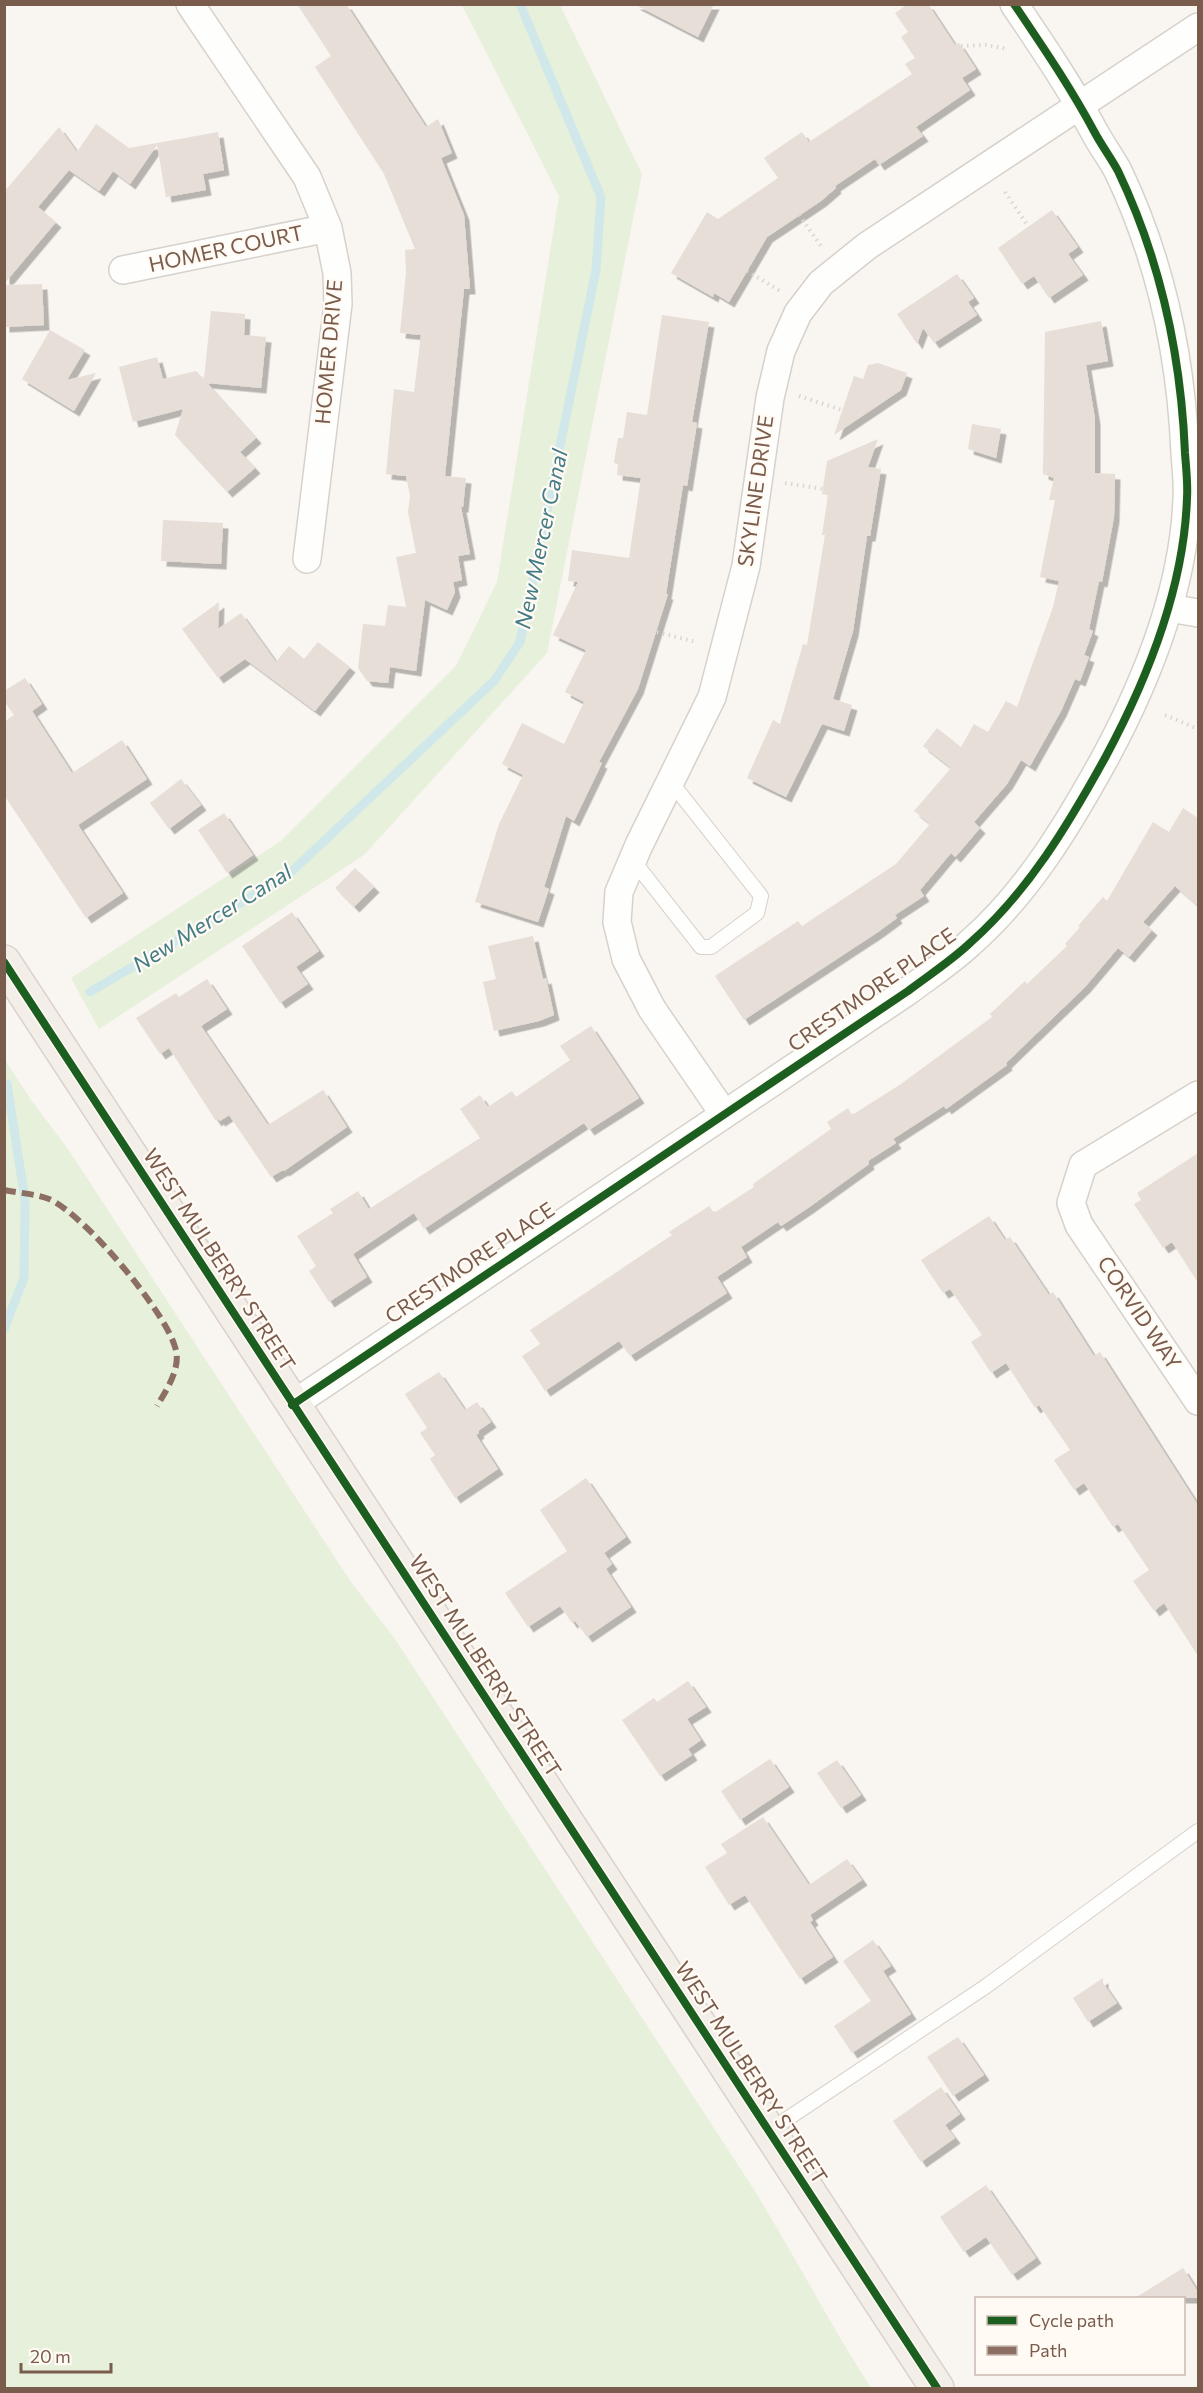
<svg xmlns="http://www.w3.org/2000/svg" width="1203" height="2393" viewBox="0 0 1203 2393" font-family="Commissioner,sans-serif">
  <defs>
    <filter id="shadow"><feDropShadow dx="5.5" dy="5.5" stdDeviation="0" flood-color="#0004"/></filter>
  </defs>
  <rect width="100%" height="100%" fill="#f9f5f0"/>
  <path fill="#e7f0db" d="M 462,5 L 560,5 L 642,174 L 547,653 L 364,855 L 99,1029 L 71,978 L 281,841 L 456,666 L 497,582 L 559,196 Z
    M 5,1060 L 31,1100 L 68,1149 L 351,1582 L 395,1639 L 753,2188 C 794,2254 829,2323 871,2388 L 5,2388 Z"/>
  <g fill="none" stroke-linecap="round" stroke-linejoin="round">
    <path stroke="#d0e8ea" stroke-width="9" d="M 90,992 L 289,874 L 494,681 L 520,642 L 596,270 L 601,197 L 520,4
      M 4,1329 L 24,1278 L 25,1200 L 7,1084"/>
  </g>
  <path fill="#e6ded7" filter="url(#shadow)" d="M 297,4 L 346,4 L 426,127 L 438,119 L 452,153 L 441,158 L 464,215 L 470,289 L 464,289 L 445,476 L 466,478 L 463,507 L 461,507 L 470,554 L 458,556 L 462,580 L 453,582 L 455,592 L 447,610 L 425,600 L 416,671 L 390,667 L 388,683 L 367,681 L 358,668 L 363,624 L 385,626 L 388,605 L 406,607 L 396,557 L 416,553 L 408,512 L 410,496 L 406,476 L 386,474 L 394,389 L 414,392 L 421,335 L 400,333 L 406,273 L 405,250 L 415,249 L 384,174 L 315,67 L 331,56 Z
    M 634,4 L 714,4 L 698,37 Z
    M 908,4 L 928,4 L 955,45 L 959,43 L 976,69 L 962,78 L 970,90 L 916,127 L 923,136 L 879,165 L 875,159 L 835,186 L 836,188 L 821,201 L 767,237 L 729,302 L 714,293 L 713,297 L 671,273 L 707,212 L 718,219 L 778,178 L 764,158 L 802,132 L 809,142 L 912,74 L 905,64 L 915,58 L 901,37 L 908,32 L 895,13 Z
    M 96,124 L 129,148 L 218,132 L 224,170 L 203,174 L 206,190 L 166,197 L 157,145 L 130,184 L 113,171 L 99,191 L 69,170 L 38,207 L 56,222 L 4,284 L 4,192 L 59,127 L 77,152 Z
    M 1052,210 L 1078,247 L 1068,254 L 1083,275 L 1049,298 L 1034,276 L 1022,284 L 998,248 Z
    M 957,274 L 974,298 L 968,302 L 977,315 L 934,343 L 923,328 L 917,344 L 897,314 Z
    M 42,284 L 44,325 L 4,327 L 4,285 Z
    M 211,311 L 245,314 L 244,335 L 266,337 L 261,388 L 207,383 L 256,438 L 240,452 L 255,468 L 227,492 L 175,435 L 183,409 L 133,422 L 119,367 L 157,357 L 163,379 L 196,371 L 204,379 Z
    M 662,315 L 709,322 L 692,422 L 697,423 L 687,486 L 683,485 L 666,594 L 668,594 L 638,689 L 599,762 L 602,763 L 574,821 L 566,816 L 544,887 L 549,889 L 538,922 L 475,902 L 499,824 L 523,775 L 502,764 L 522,723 L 564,744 L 584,702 L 565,692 L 586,650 L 553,635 L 578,582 L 568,581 L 572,550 L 629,558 L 641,478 L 617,475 L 618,464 L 614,463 L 618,438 L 623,438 L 627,412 L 647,415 Z
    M 1101,321 L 1108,361 L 1086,365 L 1095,419 L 1095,473 L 1115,474 L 1114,517 L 1102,582 L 1099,581 L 1089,629 L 1093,631 L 1084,655 L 1089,657 L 1080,681 L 1075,679 L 1061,711 L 1030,766 L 1021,760 L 1007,784 L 974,822 L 980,828 L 957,855 L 955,857 L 951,853 L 920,890 L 924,896 L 895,915 L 897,918 L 878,932 L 744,1020 L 715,976 L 798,921 L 802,926 L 896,864 L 930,824 L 914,811 L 951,768 L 923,746 L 937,728 L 961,747 L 974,724 L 988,732 L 1006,701 L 1017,707 L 1053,607 L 1059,581 L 1040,577 L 1055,500 L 1049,500 L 1054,478 L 1043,474 L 1045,332 Z
    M 50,330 L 85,350 L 67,380 L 96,373 L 74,411 L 22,379 Z
    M 878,363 L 907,373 L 901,390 L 834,435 L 854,376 L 863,379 L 868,365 Z
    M 972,424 L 1001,429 L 996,458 L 968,449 Z
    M 878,439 L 868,467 L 881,469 L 870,536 L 867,536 L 853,631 L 833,699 L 852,705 L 844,731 L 822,724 L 786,797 L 747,778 L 773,720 L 780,724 L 803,644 L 807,645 L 825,535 L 822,535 L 828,495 L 822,494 L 827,461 Z
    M 163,520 L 223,523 L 221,564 L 161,561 Z
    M 219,602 L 218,629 L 241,613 L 276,662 L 289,646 L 304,659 L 318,642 L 350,667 L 315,711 L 245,659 L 218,678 L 182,629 Z
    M 25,678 L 42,704 L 32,711 L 72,773 L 122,740 L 147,779 L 78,825 L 123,893 L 86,918 L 4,795 L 4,722 L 14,715 L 4,701 L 4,691 Z
    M 181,779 L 201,805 L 169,829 L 150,803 Z
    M 1183,808 L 1198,818 L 1198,906 L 1175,886 L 1143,922 L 1152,930 L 1129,957 L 1118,948 L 1085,987 L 1006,1063 L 1007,1065 L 946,1109 L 944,1106 L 893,1139 L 896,1143 L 868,1161 L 869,1164 L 808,1208 L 781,1226 L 778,1222 L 741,1247 L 747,1257 L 717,1277 L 727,1293 L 630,1356 L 619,1341 L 545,1391 L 522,1356 L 540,1344 L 530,1330 L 672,1235 L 669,1232 L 709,1206 L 714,1213 L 754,1187 L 753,1184 L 831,1129 L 827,1122 L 848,1108 L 852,1115 L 901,1084 L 992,1017 L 990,1014 L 1025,981 L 1027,984 L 1067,946 L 1065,944 L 1080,927 L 1078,926 L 1103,897 L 1107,901 L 1153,822 L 1169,832 Z
    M 224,813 L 253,855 L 227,873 L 198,830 Z
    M 355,868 L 374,887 L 354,907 L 335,888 Z
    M 292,912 L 319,951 L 296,967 L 308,984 L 280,1003 L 242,946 Z
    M 533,936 L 543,979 L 546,978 L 554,1015 L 539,1021 L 494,1031 L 483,982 L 496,979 L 488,946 Z
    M 207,979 L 227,1009 L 201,1026 L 268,1125 L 323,1090 L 347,1127 L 284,1171 L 283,1170 L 271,1177 L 229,1115 L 220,1121 L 218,1119 L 216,1121 L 169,1048 L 160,1054 L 136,1018 L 176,993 L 179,997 Z
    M 591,1026 L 639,1098 L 589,1130 L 584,1123 L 424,1229 L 414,1213 L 353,1254 L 367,1277 L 329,1302 L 309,1271 L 316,1266 L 297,1236 L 333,1213 L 330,1209 L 358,1191 L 369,1209 L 480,1138 L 460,1109 L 480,1095 L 488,1107 L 512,1091 L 516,1097 L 570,1060 L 560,1046 Z
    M 1198,1153 L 1198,1283 L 1172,1242 L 1163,1248 L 1134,1204 L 1141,1200 L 1137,1193 Z
    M 989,1216 L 1005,1240 L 1010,1237 L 1049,1295 L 1053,1292 L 1094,1356 L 1100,1352 L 1198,1505 L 1198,1656 L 1164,1603 L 1154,1611 L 1133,1581 L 1149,1570 L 1118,1524 L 1113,1527 L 1084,1483 L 1074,1490 L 1054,1460 L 1070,1450 L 1039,1405 L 1035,1408 L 1006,1363 L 991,1373 L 971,1342 L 982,1335 L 950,1289 L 943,1293 L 921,1260 Z
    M 439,1372 L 465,1410 L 477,1402 L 491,1422 L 478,1431 L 479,1433 L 476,1435 L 498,1469 L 455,1498 L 430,1459 L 435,1455 L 420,1433 L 427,1428 L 405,1394 Z
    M 586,1478 L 626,1537 L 604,1553 L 612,1564 L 606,1569 L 631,1607 L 587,1637 L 575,1621 L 572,1623 L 560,1606 L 528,1627 L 505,1593 L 567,1551 L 540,1510 Z
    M 688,1681 L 706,1707 L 687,1719 L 701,1740 L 688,1749 L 692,1755 L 660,1776 L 622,1720 L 654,1698 L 657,1702 Z
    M 770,1759 L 789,1787 L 740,1820 L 721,1791 Z
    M 837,1760 L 861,1795 L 841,1808 L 817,1773 Z
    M 763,1817 L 809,1885 L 847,1859 L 862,1880 L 810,1915 L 813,1920 L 810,1922 L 833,1957 L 800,1979 L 745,1895 L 729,1905 L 705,1867 L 727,1853 L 721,1844 Z
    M 873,1940 L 891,1966 L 883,1971 L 911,2014 L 852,2053 L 834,2026 L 871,2001 L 843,1961 Z
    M 1103,1978 L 1103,1983 L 1117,2003 L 1088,2022 L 1073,1998 Z
    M 958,2037 L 984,2075 L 953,2096 L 927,2057 Z
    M 941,2087 L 960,2114 L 945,2125 L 955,2138 L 921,2162 L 893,2121 Z
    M 986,2185 L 1036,2258 L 1012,2275 L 986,2237 L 964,2252 L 940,2217 Z
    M 1183,2268 L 1198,2292 L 1198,2298 L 1135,2298 Z"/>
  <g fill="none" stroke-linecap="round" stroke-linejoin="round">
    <defs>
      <path id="service" d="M 632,859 L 701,947 L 711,947 L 757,913 L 761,896 L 671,782
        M 769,2131 L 985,1987 L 1198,1831"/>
      <path id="minor" d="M 190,4 L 307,177 L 328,228 L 337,273 L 338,304 L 307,559
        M 123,270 L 328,228
        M 1169,608 L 1198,613
        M 1198,1095 L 1083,1165 L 1071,1203 L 1079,1225 L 1198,1401
        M 724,1114 L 652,1009 L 626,959 L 617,922 L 619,892 L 639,845 L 712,697 L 746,566 L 770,398 L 781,351 L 798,313 L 821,283 L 867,246 L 1198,27
        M 292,1405 L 908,991 C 929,975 951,961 970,943 C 1028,892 1068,825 1105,758 C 1147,680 1184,588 1187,498 C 1188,483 1186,468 1185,453 C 1181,356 1160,259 1118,171 C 1111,158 1102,146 1095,133 C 1071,88 1043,47 1014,4"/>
      <path id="primary" d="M 4,962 L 937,2388"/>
    </defs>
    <use href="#service" stroke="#d7d1cb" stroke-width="16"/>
    <use href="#minor" stroke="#d7d1cb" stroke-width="30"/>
    <use href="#primary" stroke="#dad1cc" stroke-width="36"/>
    <path stroke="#dcd5d0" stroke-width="4" stroke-dasharray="1.5 4.5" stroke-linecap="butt" d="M 961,46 L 986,45 L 1008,49
      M 1005,192 L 1028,226
      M 799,215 L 821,246
      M 747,271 L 780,291
      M 799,396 L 842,410
      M 785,483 L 823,489
      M 657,632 L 696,642
      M 1165,715 L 1198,729"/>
    <use href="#service" stroke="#fefefd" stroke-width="14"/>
    <use href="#minor" stroke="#fefefd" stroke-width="27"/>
    <use href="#primary" stroke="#f3eee8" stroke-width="33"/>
    <path stroke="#8d6e63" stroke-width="6" stroke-dasharray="12 6" stroke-linecap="butt" d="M 4,1190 C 19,1193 36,1194 49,1199 C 84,1214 165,1311 175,1347 C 182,1367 167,1389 157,1406"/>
    <defs>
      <path id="cycleway" d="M 4,962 L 937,2388
        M 292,1405 L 908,991 C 929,975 951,961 970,943 C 1028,892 1068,825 1105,758 C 1147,680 1184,588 1187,498 C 1188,483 1186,468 1185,453 C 1181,356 1160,259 1118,171 C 1111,158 1102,146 1095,133 C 1071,88 1043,47 1014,4"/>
    </defs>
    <use href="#cycleway" stroke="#fffaf3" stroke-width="11"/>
    <use href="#cycleway" stroke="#1b5e20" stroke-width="8"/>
  </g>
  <g text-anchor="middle" stroke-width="4.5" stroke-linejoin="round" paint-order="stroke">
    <g font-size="21" fill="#7a5c4d" stroke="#fffaf3">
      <text transform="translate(226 249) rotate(-12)" y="7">HOMER COURT</text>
      <text transform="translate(329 352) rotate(-85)" y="7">HOMER DRIVE</text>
      <text transform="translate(756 491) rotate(-82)" y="7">SKYLINE DRIVE</text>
      <text transform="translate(872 990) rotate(-35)" y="7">CRESTMORE PLACE</text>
      <text transform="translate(219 1260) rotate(57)" y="7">WEST MULBERRY STREET</text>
      <text transform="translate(470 1263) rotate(-34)" y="7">CRESTMORE PLACE</text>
      <text transform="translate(1139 1313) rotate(56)" y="7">CORVID WAY</text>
      <text transform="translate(485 1666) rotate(57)" y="7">WEST MULBERRY STREET</text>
      <text transform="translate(751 2073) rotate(57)" y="7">WEST MULBERRY STREET</text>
    </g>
    <g font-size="22" font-style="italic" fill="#437c86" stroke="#fffaf3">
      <text transform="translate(541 539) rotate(-78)" y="8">New Mercer Canal</text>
      <text transform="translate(212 918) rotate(-32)" y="8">New Mercer Canal</text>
    </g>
  </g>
  <rect width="1203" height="2393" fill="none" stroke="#7a5c4d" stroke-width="12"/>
  <rect x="975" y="2297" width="210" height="78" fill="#fffaf3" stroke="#cabbb1" stroke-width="1.5"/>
  <rect x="987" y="2316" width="30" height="9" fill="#1b5e20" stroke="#cabbb1" stroke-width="1.5"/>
  <text x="1029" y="2327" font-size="18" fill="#7a5c4d">Cycle path</text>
  <rect x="987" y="2346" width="30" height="9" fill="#8d6e63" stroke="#cabbb1" stroke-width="1.5"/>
  <text x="1029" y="2357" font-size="18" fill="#7a5c4d">Path</text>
  <path d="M21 2363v9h90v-9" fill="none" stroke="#7a5c4d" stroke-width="3"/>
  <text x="30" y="2363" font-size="18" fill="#7a5c4d" stroke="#fffaf3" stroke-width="4.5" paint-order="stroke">20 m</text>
</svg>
